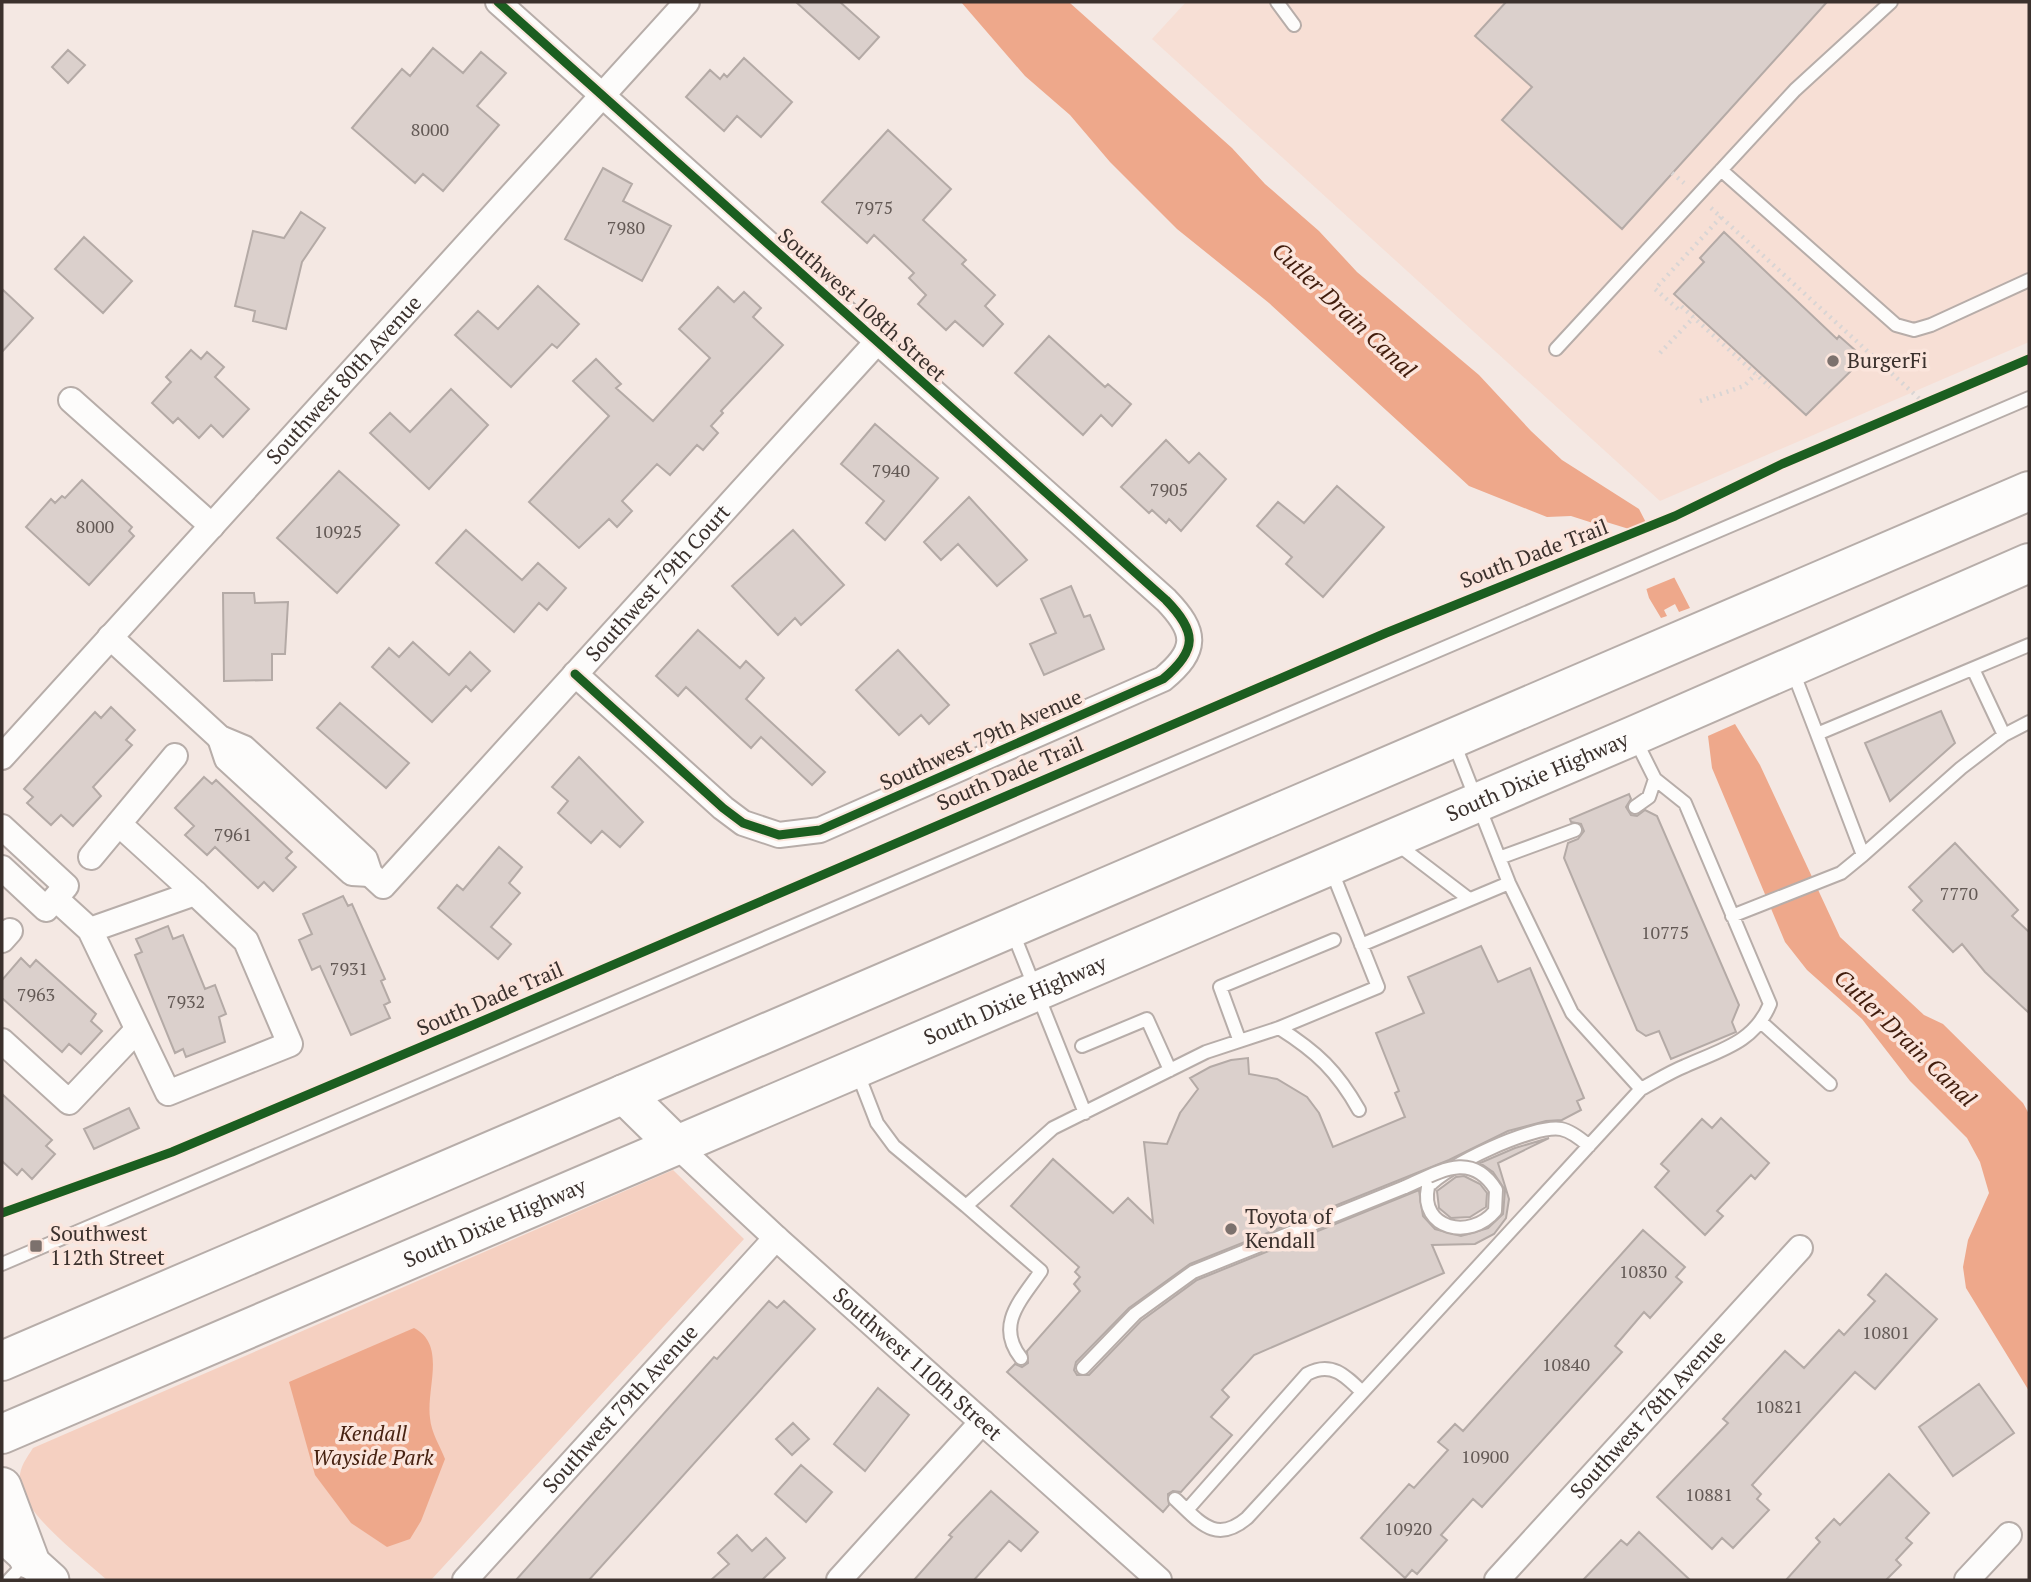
<svg xmlns="http://www.w3.org/2000/svg" width="2031" height="1582" viewBox="0 0 2031 1582" font-family="'PT Serif',serif">
  <rect width="100%" height="100%" fill="#f4e8e3"/>
  <path fill="#f7dfd5" d="M 1186,2 L 2029,2 L 2029,342 L 1660,501 L 1152,39 Z"/>
  <path fill="#f5d0c1" d="M 673,1170 L 744,1239 L 431,1580 L 107,1580 C 83,1558 24,1515 20,1483 C 18,1469 26,1459 33,1448 Z"/>
  <path fill="#eea88b" d="M 961,2 L 1070,3 L 1232,148 L 1265,184 L 1319,231 L 1357,272 L 1479,375 L 1531,431 L 1562,460 L 1639,509 L 1690,608 L 1679,612 L 1675,604 L 1664,610 L 1667,616 L 1661,618 L 1649,598 L 1629,529 L 1603,521 L 1596,524 L 1571,516 L 1547,517 L 1469,486 L 1269,303 L 1177,229 L 1110,162 L 1070,115 L 1025,76 Z
    M 1735,724 L 1760,765 L 1840,937 L 1924,1015 L 1943,1024 L 2023,1103 L 2029,1114 L 2029,1391 L 1966,1288 L 1963,1267 L 1968,1240 L 1989,1193 L 1980,1162 L 1967,1138 L 1910,1081 L 1862,1019 L 1807,970 L 1785,942 L 1712,768 L 1708,736 Z
    M 414,1328 C 447,1345 426,1388 430,1418 C 431,1432 440,1446 445,1459 L 421,1521 L 410,1539 L 387,1547 L 351,1523 L 315,1475 L 289,1382 Z"/>
  <path fill="#f4e8e3" d="M 1650,521 L 1678,576 L 1644,590 L 1625,532 Z"/>
  <path fill="#dbd0cc" stroke="#b4aaa6" stroke-width="2" d="M 796,2 L 840,2 L 879,37 L 859,59 Z
    M 1506,2 L 1827,2 L 1622,229 L 1502,120 L 1532,87 L 1475,36 Z
    M 433,48 L 463,73 L 481,52 L 506,73 L 477,106 L 499,125 L 443,191 L 423,174 L 415,183 L 352,128 L 402,69 L 410,76 Z
    M 68,50 L 85,65 L 68,83 L 52,67 Z
    M 744,58 L 792,102 L 761,137 L 737,116 L 724,131 L 686,97 L 710,70 L 720,79 L 724,74 L 727,77 Z
    M 888,130 L 951,189 L 923,220 L 966,260 L 962,264 L 995,295 L 985,306 L 1003,324 L 983,346 L 955,321 L 946,330 L 918,304 L 926,295 L 909,278 L 914,273 L 874,235 L 867,243 L 822,202 Z
    M 603,168 L 632,184 L 623,201 L 671,226 L 642,281 L 565,239 Z
    M 301,212 L 325,228 L 302,262 L 286,329 L 253,321 L 255,311 L 235,306 L 253,231 L 284,238 Z
    M 1724,232 L 1837,339 L 1839,336 L 1864,358 L 1806,415 L 1674,294 L 1704,262 L 1700,258 Z
    M 84,237 L 132,281 L 103,313 L 55,269 Z
    M 538,286 L 579,324 L 557,348 L 552,344 L 511,387 L 455,335 L 478,311 L 498,329 Z
    M 718,287 L 734,302 L 744,292 L 761,308 L 753,317 L 783,345 L 721,411 L 723,413 L 711,426 L 718,433 L 703,450 L 697,445 L 670,475 L 657,464 L 622,501 L 632,511 L 617,527 L 609,519 L 579,548 L 529,502 L 609,416 L 573,381 L 596,359 L 621,384 L 616,388 L 653,421 L 710,358 L 679,329 Z
    M 2,289 L 33,318 L 2,352 Z
    M 1049,336 L 1105,387 L 1108,384 L 1131,404 L 1112,426 L 1101,415 L 1083,435 L 1015,373 Z
    M 191,350 L 201,359 L 207,352 L 224,367 L 215,377 L 249,409 L 223,437 L 211,425 L 199,438 L 178,418 L 173,423 L 152,403 L 171,382 L 166,377 Z
    M 451,389 L 488,425 L 429,489 L 370,433 L 390,413 L 410,432 Z
    M 875,424 L 938,478 L 885,540 L 866,523 L 884,501 L 841,464 Z
    M 1166,440 L 1189,463 L 1199,453 L 1226,479 L 1181,531 L 1169,519 L 1166,523 L 1152,510 L 1149,513 L 1121,487 Z
    M 339,471 L 399,525 L 337,593 L 277,538 Z
    M 82,480 L 132,527 L 129,531 L 134,536 L 89,585 L 26,527 L 51,499 L 55,503 L 62,496 L 65,498 Z
    M 1337,486 L 1384,527 L 1323,597 L 1286,564 L 1292,557 L 1257,526 L 1278,502 L 1304,523 Z
    M 969,497 L 1027,560 L 997,586 L 958,544 L 941,560 L 924,542 Z
    M 466,530 L 522,580 L 538,563 L 566,588 L 547,610 L 539,603 L 514,632 L 436,563 Z
    M 793,530 L 844,585 L 801,625 L 795,618 L 778,635 L 732,586 Z
    M 1071,586 L 1084,617 L 1090,615 L 1104,649 L 1044,675 L 1030,644 L 1056,633 L 1041,599 Z
    M 223,593 L 254,593 L 255,603 L 288,602 L 285,654 L 272,654 L 272,680 L 224,681 Z
    M 698,630 L 740,668 L 746,661 L 764,678 L 746,699 L 825,772 L 812,785 L 761,737 L 751,748 L 686,687 L 678,696 L 656,676 Z
    M 413,642 L 449,675 L 470,652 L 490,671 L 471,691 L 466,686 L 432,722 L 372,667 L 389,648 L 399,657 Z
    M 898,650 L 949,705 L 929,724 L 921,715 L 899,735 L 856,690 Z
    M 340,703 L 409,763 L 386,788 L 317,728 Z
    M 111,707 L 135,730 L 126,740 L 132,745 L 93,787 L 101,796 L 73,826 L 61,815 L 51,825 L 27,803 L 33,797 L 24,789 L 95,712 L 101,718 Z
    M 1941,711 L 1955,743 L 1890,801 L 1865,743 Z
    M 579,757 L 643,822 L 620,847 L 602,831 L 591,843 L 558,813 L 568,801 L 552,787 Z
    M 204,777 L 212,784 L 216,780 L 292,852 L 286,858 L 296,867 L 273,891 L 264,882 L 258,888 L 215,847 L 207,855 L 185,835 L 194,826 L 175,808 Z
    M 1629,794 L 1631,799 L 1626,807 L 1631,815 L 1637,816 L 1645,810 L 1657,816 L 1739,1005 L 1732,1022 L 1736,1032 L 1671,1059 L 1659,1031 L 1646,1036 L 1637,1030 L 1564,858 L 1568,843 L 1578,839 L 1584,831 L 1581,824 L 1571,822 L 1570,819 Z
    M 1955,843 L 2018,910 L 2012,916 L 2029,932 L 2029,1013 L 1985,972 L 1962,944 L 1953,952 L 1913,910 L 1922,901 L 1909,887 Z
    M 499,847 L 522,867 L 509,883 L 520,893 L 491,927 L 511,944 L 498,959 L 438,908 L 457,885 L 463,890 Z
    M 343,896 L 348,906 L 352,904 L 385,979 L 381,981 L 390,1002 L 384,1005 L 390,1018 L 351,1035 L 320,966 L 312,970 L 299,940 L 312,934 L 303,914 Z
    M 168,926 L 173,939 L 183,935 L 205,989 L 215,985 L 226,1014 L 219,1017 L 225,1042 L 186,1057 L 183,1049 L 175,1053 L 135,955 L 142,952 L 136,939 Z
    M 1481,946 L 1498,982 L 1530,968 L 1584,1098 L 1577,1101 L 1581,1110 L 1562,1120 L 1546,1121 L 1508,1131 L 1449,1160 L 1190,1264 L 1129,1308 L 1076,1362 L 1074,1370 L 1077,1375 L 1089,1375 L 1141,1321 L 1197,1280 L 1419,1190 L 1423,1216 L 1435,1229 L 1461,1236 L 1488,1228 L 1503,1214 L 1505,1190 L 1493,1172 L 1480,1163 L 1515,1148 L 1549,1138 L 1498,1163 L 1509,1199 L 1506,1218 L 1494,1234 L 1475,1244 L 1432,1245 L 1444,1273 L 1254,1355 L 1222,1390 L 1229,1397 L 1211,1417 L 1232,1435 L 1181,1492 L 1173,1491 L 1168,1494 L 1169,1505 L 1163,1512 L 1007,1372 L 1015,1364 L 1022,1367 L 1028,1363 L 1027,1351 L 1080,1291 L 1074,1284 L 1080,1277 L 1075,1272 L 1079,1267 L 1011,1206 L 1053,1159 L 1113,1213 L 1128,1198 L 1153,1222 L 1144,1142 L 1167,1144 L 1180,1113 L 1198,1089 L 1190,1078 L 1210,1067 L 1231,1060 L 1248,1058 L 1249,1074 L 1277,1079 L 1307,1097 L 1319,1113 L 1333,1147 L 1405,1117 L 1395,1093 L 1399,1091 L 1376,1033 L 1424,1013 L 1408,977 Z
    M 21,958 L 30,967 L 36,960 L 96,1014 L 91,1021 L 102,1031 L 81,1054 L 69,1044 L 62,1052 L 2,998 L 2,980 Z
    M 2,1094 L 52,1140 L 46,1146 L 55,1154 L 32,1179 L 22,1169 L 17,1175 L 2,1161 Z
    M 129,1108 L 139,1128 L 94,1149 L 84,1129 Z
    M 1721,1118 L 1769,1163 L 1755,1179 L 1751,1175 L 1717,1211 L 1723,1216 L 1705,1235 L 1655,1187 L 1669,1171 L 1661,1164 L 1702,1119 L 1712,1128 Z
    M 1464,1176 L 1480,1184 L 1487,1193 L 1486,1207 L 1470,1217 L 1451,1218 L 1439,1208 L 1437,1191 L 1456,1177 Z
    M 1643,1230 L 1685,1267 L 1676,1277 L 1682,1282 L 1650,1318 L 1644,1312 L 1615,1346 L 1622,1352 L 1482,1507 L 1473,1499 L 1441,1535 L 1447,1540 L 1417,1574 L 1412,1570 L 1405,1578 L 1361,1538 L 1409,1484 L 1414,1488 L 1448,1450 L 1438,1442 L 1455,1424 L 1463,1431 Z
    M 1886,1274 L 1937,1319 L 1875,1389 L 1855,1372 L 1752,1485 L 1761,1494 L 1757,1499 L 1769,1510 L 1733,1548 L 1722,1538 L 1712,1549 L 1657,1497 L 1728,1423 L 1723,1419 L 1785,1351 L 1804,1368 L 1839,1330 L 1844,1335 L 1875,1301 L 1868,1295 Z
    M 769,1301 L 777,1308 L 784,1301 L 815,1329 L 589,1580 L 516,1580 L 714,1357 L 717,1359 Z
    M 1979,1384 L 2014,1433 L 1953,1476 L 1919,1427 Z
    M 878,1388 L 909,1415 L 865,1471 L 834,1444 Z
    M 793,1423 L 809,1439 L 792,1455 L 776,1439 Z
    M 801,1465 L 832,1492 L 806,1522 L 775,1494 Z
    M 1889,1474 L 1929,1513 L 1906,1538 L 1912,1543 L 1896,1560 L 1901,1565 L 1886,1580 L 1786,1580 L 1820,1542 L 1816,1538 L 1834,1519 L 1840,1525 Z
    M 991,1491 L 1038,1532 L 1021,1551 L 1009,1541 L 974,1580 L 914,1580 L 952,1537 L 949,1535 Z
    M 1639,1532 L 1690,1580 L 1583,1580 L 1621,1540 L 1627,1545 Z
    M 737,1535 L 752,1551 L 766,1538 L 785,1558 L 762,1580 L 711,1580 L 729,1564 L 718,1553 Z"/>
  <g fill="none" stroke-linecap="round" stroke-linejoin="round">
    <defs>
      <path id="service" d="M 1277,2 L 1294,25
        M 1721,170 L 1896,325 L 1914,330 L 1931,325 L 2029,280
        M 1556,349 L 1795,90 L 1891,2
        M 1792,669 L 1817,734
        M 1973,669 L 2004,735 L 2029,722
        M 2004,735 L 1961,768 L 1863,855 L 1817,734 L 2029,645
        M 1636,741 L 1655,779 L 1685,803 L 1770,1004 C 1754,1043 1720,1050 1685,1066 C 1670,1072 1656,1081 1641,1089
        M 1635,807 L 1649,797 L 1655,779
        M 1397,844 L 1469,899
        M 1499,858 L 1575,830
        M 1732,916 L 1841,873 L 1863,855
        M 1013,933 L 1085,1113
        M 1361,945 L 1509,883
        M 1761,1022 L 1830,1084
        M 1279,1028 C 1317,1052 1337,1071 1359,1110
        M 1239,1039 L 1220,987 L 1334,940
        M 1082,1046 L 1147,1019 L 1170,1070
        M 858,1074 L 877,1123 L 894,1146 L 966,1206
        M 1428,1187 C 1445,1166 1534,1124 1561,1129 C 1571,1131 1581,1139 1589,1146
        M 2,1264 L 2029,398
        M 1021,1358 C 995,1325 1021,1300 1041,1271 L 966,1206 L 1053,1128 L 1206,1052 L 1279,1028 L 1378,987 L 1331,869
        M 1083,1368 L 1135,1314 L 1193,1272 L 1405,1187
        M 1175,1499 C 1199,1521 1215,1545 1247,1518 L 1641,1089 L 1572,1013 L 1509,883 L 1454,743
        M 1187,1510 L 1307,1374 C 1331,1361 1345,1375 1362,1392
        M 9,1580 L 25,1563"/>
      <g id="minor">
        <path d="M 498,2 L 1166,600 C 1197,632 1198,650 1163,679 L 820,830 L 779,835 L 743,823 L 723,808 L 575,674"/>
        <path d="M 71,400 L 212,526"/>
        <path id="s1" d="M 110,637 L 220,738 L 244,748 L 365,859 L 370,874 L 383,886 L 877,342"/>
        <path d="M 220,738 L 227,759 L 352,873 L 370,874"/>
        <path id="s2" d="M 2,757 L 687,2"/>
        <path d="M 119,824 L 195,893"/>
        <path d="M 2,827 L 66,886 L 46,909 L 2,868"/>
        <path d="M 91,857 L 175,756"/>
        <path d="M 56,899 L 90,930 L 168,1093 L 290,1044 L 246,941 L 195,893 L 90,930"/>
        <path d="M 2,940 L 10,931"/>
        <path d="M 2,1041 L 69,1102 L 137,1030"/>
        <path id="s3" d="M 676,1145 L 776,1238 L 1159,1580"/>
        <path id="s4" d="M 465,1580 L 776,1238"/>
        <path d="M 839,1580 L 982,1422"/>
        <path id="s5" d="M 1497,1580 L 1800,1248"/>
        <path d="M 1967,1580 L 2009,1535"/>
      </g>
      <path id="secondary" d="M 10,1542 L 52,1580"/>
      <g id="trunk">
        <path d="M 624,1094 L 676,1145"/>
        <path d="M 2,1361 L 2029,491"/>
        <path id="s6" d="M 2,1434 L 1633,736 L 2029,563"/>
        <path d="M 2,1487 L 29,1559"/>
      </g>
    </defs>
    <use href="#service" stroke="#b7ada9" stroke-width="16"/>
    <use href="#minor" stroke="#b7ada9" stroke-width="28"/>
    <use href="#secondary" stroke="#b7ada9" stroke-width="37"/>
    <use href="#trunk" stroke="#b7ada9" stroke-width="42"/>
    <path stroke="#d9d5d4" stroke-width="4.5" stroke-dasharray="2 5" stroke-linecap="butt" d="M 1672,173 L 1684,183
      M 1711,208 L 1924,403
      M 1721,217 L 1655,289 L 1678,309 L 1681,306 L 1770,387
      M 1660,353 L 1694,317
      M 1700,401 L 1744,386 L 1756,374"/>
    <use href="#service" stroke="#fdfcfb" stroke-width="12"/>
    <use href="#minor" stroke="#fdfcfb" stroke-width="24"/>
    <use href="#secondary" stroke="#fdfcfb" stroke-width="33"/>
    <use href="#trunk" stroke="#fdfcfb" stroke-width="38"/>
    <defs>
      <path id="service-bridge" d="M 1405,1187 C 1439,1172 1471,1150 1496,1190 L 1495,1211 C 1470,1241 1419,1229 1428,1187"/>
    </defs>
    <use href="#service-bridge" stroke="#b7ada9" stroke-width="16" stroke-linecap="butt"/>
    <use href="#service-bridge" stroke="#fdfcfb" stroke-width="12"/>
    <defs>
      <path id="cycleway" d="M 498,2 L 1166,600 C 1197,632 1198,650 1163,679 L 820,830 L 779,835 L 743,823 L 723,808 L 575,674
        M 2,1213 L 172,1152 L 466,1028 L 1386,633 L 1675,516 L 1782,464 L 2029,359"/>
    </defs>
    <use href="#cycleway" stroke="#fbe5dc" stroke-width="13"/>
    <use href="#cycleway" stroke="#1b5e20" stroke-width="9"/>
  </g>
  <g fill="#7c716d" stroke="#fbe5dc" stroke-width="2.5">
    <circle cx="1833" cy="361" r="7"/>
    <circle cx="1231" cy="1229" r="7"/>
    <rect x="29" y="1239" width="14" height="14" rx="3.5"/>
  </g>
  <g text-anchor="middle" stroke-width="7" stroke-linejoin="round" paint-order="stroke">
    <g font-size="18" fill="#635955">
      <text x="430" y="136">8000</text>
      <text x="874" y="214">7975</text>
      <text x="626" y="234">7980</text>
      <text x="891" y="477">7940</text>
      <text x="1169" y="496">7905</text>
      <text x="95" y="533">8000</text>
      <text x="338" y="538">10925</text>
      <text x="233" y="841">7961</text>
      <text x="1959" y="900">7770</text>
      <text x="1665" y="939">10775</text>
      <text x="349" y="975">7931</text>
      <text x="36" y="1001">7963</text>
      <text x="186" y="1008">7932</text>
      <text x="1643" y="1278">10830</text>
      <text x="1886" y="1339">10801</text>
      <text x="1566" y="1371">10840</text>
      <text x="1779" y="1413">10821</text>
      <text x="1485" y="1463">10900</text>
      <text x="1709" y="1501">10881</text>
      <text x="1408" y="1535">10920</text>
    </g>
    <g font-size="21" fill="#3b312d" stroke="#fbe5dc">
      <text transform="translate(862 305) rotate(42)" y="7">Southwest 108th Street</text>
      <text dy="7" stroke="none"><textPath href="#s2" startOffset="509">Southwest 80th Avenue</textPath></text>
      <text transform="translate(1534 554) rotate(-21)" y="7">South Dade Trail</text>
      <text dy="7" stroke="none"><textPath href="#s1" startOffset="782">Southwest 79th Court</textPath></text>
      <text transform="translate(981 740) rotate(-24)" y="7">Southwest 79th Avenue</text>
      <text transform="translate(1010 774) rotate(-23)" y="7">South Dade Trail</text>
      <text dy="7" stroke="none"><textPath href="#s6" startOffset="1670">South Dixie Highway</textPath></text>
      <text transform="translate(490 999) rotate(-23)" y="7">South Dade Trail</text>
      <text dy="7" stroke="none"><textPath href="#s6" startOffset="1102">South Dixie Highway</textPath></text>
      <text dy="7" stroke="none"><textPath href="#s6" startOffset="536">South Dixie Highway</textPath></text>
      <text dy="7" stroke="none"><textPath href="#s3" startOffset="326">Southwest 110th Street</textPath></text>
      <text dy="7" stroke="none"><textPath href="#s4" startOffset="231">Southwest 79th Avenue</textPath></text>
      <text dy="7" stroke="none"><textPath href="#s5" startOffset="224">Southwest 78th Avenue</textPath></text>
    </g>
    <g font-size="21" fill="#3b312d" stroke="#fbe5dc" text-anchor="start">
      <text x="1847" y="368">BurgerFi</text>
      <text x="1245" y="1224">Toyota of<tspan x="1245" dy="24">Kendall</tspan></text>
      <text x="50" y="1241">Southwest<tspan x="50" dy="24">112th Street</tspan></text>
    </g>
    <g font-size="21" font-style="italic" fill="#472211" stroke="#fbe5dc">
      <text x="373" y="1441">Kendall<tspan x="373" dy="24">Wayside Park</tspan></text>
    </g>
    <g font-size="23" font-style="italic" fill="#421d0d" stroke="#fbe5dc">
      <text transform="translate(1344 310) rotate(43)" y="8">Cutler Drain Canal</text>
      <text transform="translate(1905 1038) rotate(44)" y="8">Cutler Drain Canal</text>
    </g>
  </g>
  <rect width="2031" height="1582" fill="none" stroke="#3b312d" stroke-width="7"/>
</svg>
